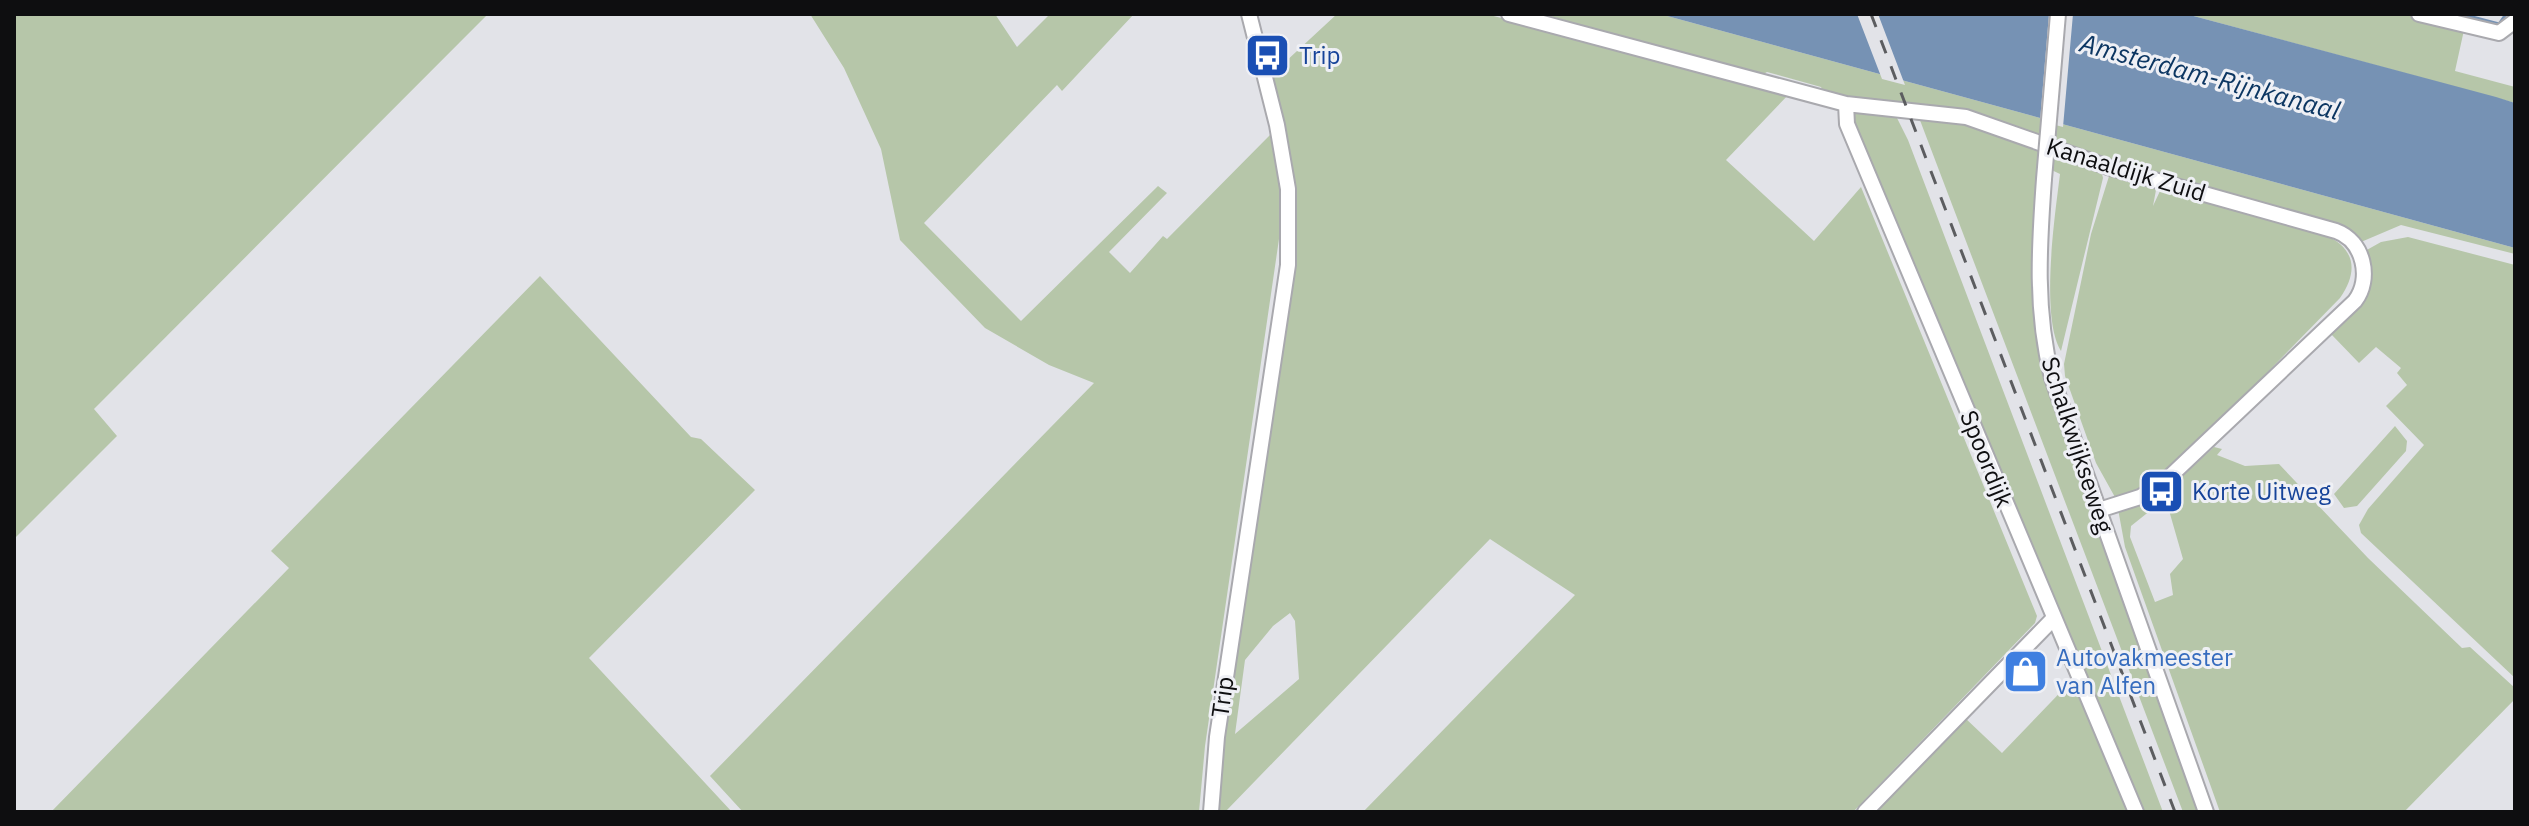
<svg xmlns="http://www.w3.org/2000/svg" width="2529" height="826" viewBox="0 0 2529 826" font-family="'IBM Plex Sans',sans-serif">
  <rect width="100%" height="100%" fill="#e2e3e8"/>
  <path fill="#b6c6a9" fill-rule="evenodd" d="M 14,14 L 488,14 L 94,409 L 117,436 L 14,539 Z
    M 810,14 L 995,14 L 1017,47 L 1050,14 L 1134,14 L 1062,91 L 1057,85 L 924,223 L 1021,321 L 1158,186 L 1167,193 L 1109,252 L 1130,273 L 1163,236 L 1167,239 L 1270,135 L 1279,184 L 1279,239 L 1205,746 L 1199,812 L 743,812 L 710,776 L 1094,383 L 1049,365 L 985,328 L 900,240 L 881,149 L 844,68 Z
    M 1337,14 L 1486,14 L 1790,93 L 1726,160 L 1814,241 L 1861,187 L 2037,616 L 2035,623 L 1853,812 L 1363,812 L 1575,595 L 1490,539 L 1226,811 L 1216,812 L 1225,721 L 1290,277 L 1270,76 ZM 1290,613 L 1295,621 L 1299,679 L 1235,734 L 1245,660 L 1273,626 Z
    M 1543,14 L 1660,14 L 2515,248 L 2515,254 L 2401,225 L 2361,242 L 2071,150 L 2011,125 L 1952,108 L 1888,105 L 1824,94 L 1821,87 L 1767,72 L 1760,76 Z
    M 2186,14 L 2405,14 L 2464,30 L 2455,71 L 2515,87 L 2515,103 Z
    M 1853,111 L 1896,116 L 1908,140 L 2163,812 L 2138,812 L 1850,115 Z
    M 1918,115 L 1969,123 L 2061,159 L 2101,170 L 2103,178 L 2061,351 C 2040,317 2055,215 2060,174 L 2041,165 C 2033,239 2028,308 2047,380 L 2202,812 L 2183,812 Z
    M 2110,173 L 2152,185 L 2156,190 L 2153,206 L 2160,191 L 2165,189 L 2325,235 C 2355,248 2359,271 2340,298 L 2180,462 L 2156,483 L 2116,499 L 2096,463 L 2065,376 L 2064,364 L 2091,234 Z
    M 2408,237 L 2515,265 L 2515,678 L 2361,533 L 2359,525 L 2368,509 L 2424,445 L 2386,406 L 2407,385 L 2397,373 L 2401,368 L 2376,347 L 2359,363 L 2331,334 L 2365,301 L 2365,251 L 2381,242 Z
    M 540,276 L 691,437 L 701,439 L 755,490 L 589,658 L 732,812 L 51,812 L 289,568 L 271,551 Z
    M 2395,426 L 2407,441 L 2406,451 L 2357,506 L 2344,508 L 2334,494 Z
    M 2214,447 L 2222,449 L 2217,455 L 2245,466 L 2279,464 L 2368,558 L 2462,648 L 2470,647 L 2515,688 L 2515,699 L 2404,812 L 2220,812 L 2125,547 L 2118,509 L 2147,499 L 2151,510 L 2131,526 L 2130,537 L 2155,602 L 2173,595 L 2170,574 L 2183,559 L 2164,493 Z
    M 2075,677 L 2133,812 L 1872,812 L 1964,717 L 2002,753 Z"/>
  <path fill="#7692b4" d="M 1660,14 L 2186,14 L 2496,97 L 2515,103 L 2515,248 Z"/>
  <path fill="#e2e3e8" d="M 1857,14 L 1878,14 L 1905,85 L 1882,79 Z
    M 2049,14 L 2073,14 L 2063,127 L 2040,121 Z"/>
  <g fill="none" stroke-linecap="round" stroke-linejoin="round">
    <path stroke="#7692b4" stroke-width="3" d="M 2461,14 L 2499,24 L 2506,14"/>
    <defs>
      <path id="minor" d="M 1509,14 L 1846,104 L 1966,117 L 2108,167 L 2336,231 C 2364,241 2372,279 2355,301 L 2162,484 L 2140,497 L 2099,510
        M 2419,14 L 2499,33 L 2515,21
        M 1846,104 L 1847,124 L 2136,812
        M 2044,179 C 2039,247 2035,311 2052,378 L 2206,812
        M 1211,812 L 1217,737 L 1288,265 L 1288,189 L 1277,125 L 1249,14
        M 1865,812 L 2052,620"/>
    </defs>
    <use href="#minor" stroke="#a9a9ae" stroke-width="18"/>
    <use href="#minor" stroke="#fff" stroke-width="14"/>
    <path stroke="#5c5d60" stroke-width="3" stroke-dasharray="14 14" stroke-linecap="butt" d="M 1871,14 L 2175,812"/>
    <defs>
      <path id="minor-bridge" d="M 2044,179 L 2058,14"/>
    </defs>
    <use href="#minor-bridge" stroke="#a9a9ae" stroke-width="18" stroke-linecap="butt"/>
    <use href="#minor-bridge" stroke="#fff" stroke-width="14"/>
  </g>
  <defs>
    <symbol id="bus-square" viewBox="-11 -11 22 22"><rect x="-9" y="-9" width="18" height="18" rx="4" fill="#1a4fb4" stroke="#eff0f5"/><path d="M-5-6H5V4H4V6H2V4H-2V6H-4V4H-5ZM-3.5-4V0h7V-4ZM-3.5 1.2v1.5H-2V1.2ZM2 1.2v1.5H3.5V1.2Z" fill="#fff"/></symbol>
    <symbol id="shop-square" viewBox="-11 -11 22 22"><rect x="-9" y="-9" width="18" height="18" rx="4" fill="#3f7fe0" stroke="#eff0f5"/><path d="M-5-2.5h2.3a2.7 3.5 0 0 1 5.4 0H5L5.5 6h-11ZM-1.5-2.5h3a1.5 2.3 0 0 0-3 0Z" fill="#fff"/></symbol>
  </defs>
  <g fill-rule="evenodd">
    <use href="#bus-square" x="1242" y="30" width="51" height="51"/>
    <use href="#bus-square" x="2136" y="466" width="51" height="51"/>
    <use href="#shop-square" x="2000" y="646" width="51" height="51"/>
  </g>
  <g text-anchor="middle" stroke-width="6" stroke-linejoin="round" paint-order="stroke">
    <g font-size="24" fill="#164399" stroke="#eff0f5" text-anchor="start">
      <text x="1299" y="64">Trip</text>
      <text x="2192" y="500">Korte Uitweg</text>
    </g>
    <g font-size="24" fill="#0e0e10" stroke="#eff0f5">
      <text transform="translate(2126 170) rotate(17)" y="8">Kanaaldijk Zuid</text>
      <text transform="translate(2077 445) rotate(72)" y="8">Schalkwijkseweg</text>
      <text transform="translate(1986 459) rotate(68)" y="8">Spoordijk</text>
      <text transform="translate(1223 697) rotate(-82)" y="8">Trip</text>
    </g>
    <g font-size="24" fill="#366cbe" stroke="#eff0f5" text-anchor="start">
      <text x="2056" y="666">Autovakmeester<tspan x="2056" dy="28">van Alfen</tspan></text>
    </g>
    <g font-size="26" font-style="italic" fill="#0c3662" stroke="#eff0f5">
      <text transform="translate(2210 77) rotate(15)" y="9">Amsterdam-Rijnkanaal</text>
    </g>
  </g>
  <rect width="2529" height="826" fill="none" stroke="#0e0e10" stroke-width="32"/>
</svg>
